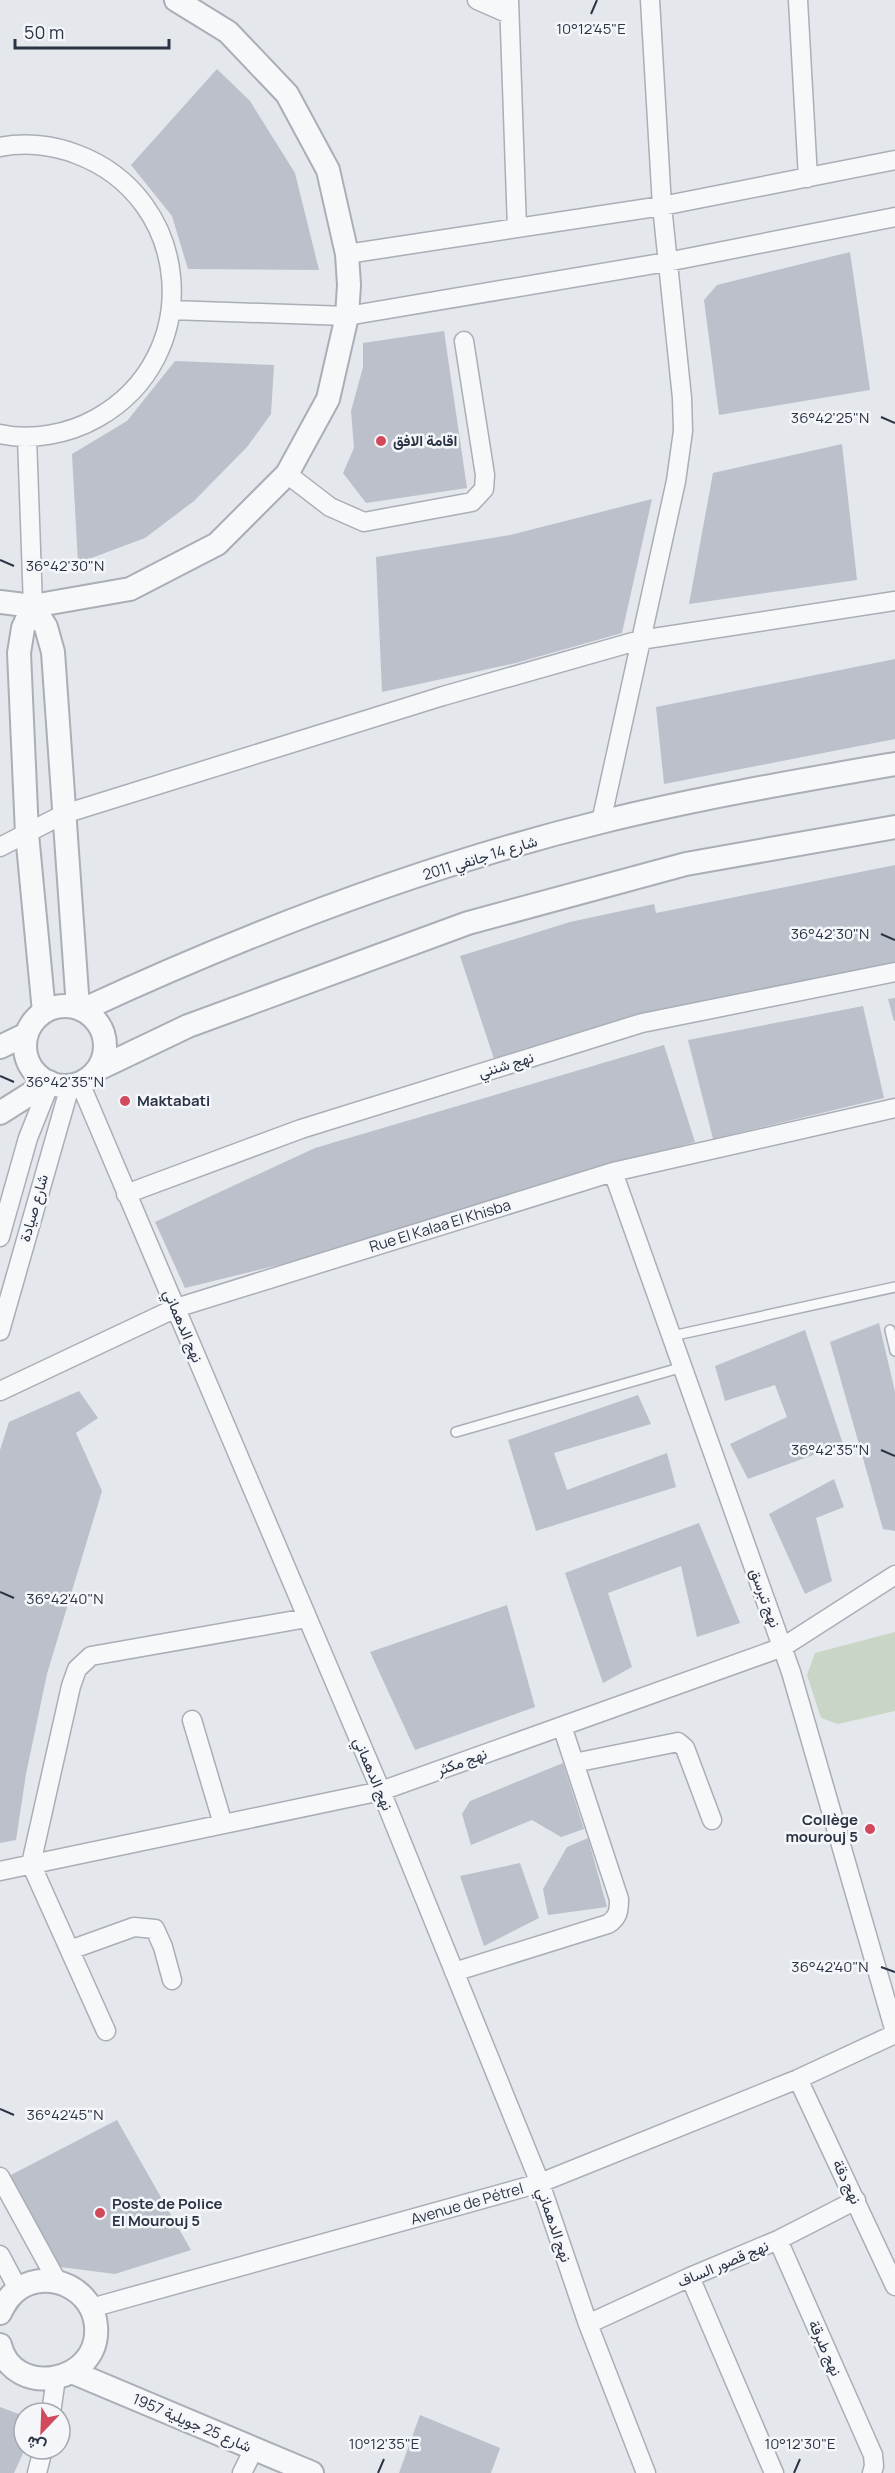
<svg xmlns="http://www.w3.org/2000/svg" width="895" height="2473" viewBox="0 0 895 2473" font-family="Manrope,Vazirmatn,sans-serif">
  <rect width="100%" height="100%" fill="#e4e7ec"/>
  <path fill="#c9d6c5" d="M 895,1632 L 895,1711 L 838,1724 L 821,1718 L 807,1675 L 815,1653 Z"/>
  <path fill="#bbc0ca" d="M 217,69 L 250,101 L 295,173 L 319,270 L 188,269 L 172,216 L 131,165 Z
    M 850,252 L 870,390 L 719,415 L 704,300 L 717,285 Z
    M 444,331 L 467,488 L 366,503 L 343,473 L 354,448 L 351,411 L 363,367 L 363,343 Z
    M 175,361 L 274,365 L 271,414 L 247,447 L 194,501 L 145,538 L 78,563 L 72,454 L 127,421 Z
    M 842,444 L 857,580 L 689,604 L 713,473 Z
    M 652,499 L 622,633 L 516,663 L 382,692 L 376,557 L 510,535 Z
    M 895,659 L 895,739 L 664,784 L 656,707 Z
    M 895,865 L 895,966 L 495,1062 L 460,956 L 570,922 L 654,904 L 656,913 Z
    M 895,998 L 895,1021 L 894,1021 L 888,999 Z
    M 863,1006 L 884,1098 L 713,1139 L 688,1040 Z
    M 664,1045 L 695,1142 L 541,1187 L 344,1249 L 185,1288 L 155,1222 L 315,1148 Z
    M 879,1323 L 895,1392 L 895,1531 L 883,1529 L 830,1342 Z
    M 805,1330 L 843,1444 L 748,1479 L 730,1444 L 787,1417 L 775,1385 L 725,1401 L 715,1366 Z
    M 79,1391 L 98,1418 L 76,1433 L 102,1491 L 47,1674 L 26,1774 L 16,1840 L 0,1843 L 0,1450 L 9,1422 Z
    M 638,1395 L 651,1424 L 554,1453 L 567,1490 L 667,1453 L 676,1487 L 536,1531 L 508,1440 Z
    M 834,1479 L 844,1507 L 816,1518 L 832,1581 L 805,1594 L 769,1514 Z
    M 699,1523 L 740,1623 L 697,1637 L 681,1566 L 608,1593 L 632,1667 L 603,1683 L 565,1573 Z
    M 507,1605 L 535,1707 L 415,1750 L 370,1652 Z
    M 563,1763 L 584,1829 L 561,1837 L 532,1820 L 471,1845 L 462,1814 L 470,1801 Z
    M 588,1838 L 607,1907 L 548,1915 L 543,1889 L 567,1847 Z
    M 520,1863 L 539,1918 L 484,1946 L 460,1876 Z
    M 117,2120 L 191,2250 L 115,2274 L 60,2267 L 7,2177 Z
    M 0,2407 L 24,2416 L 25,2449 L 14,2473 L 0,2473 Z
    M 420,2415 L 500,2448 L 491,2473 L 399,2473 Z"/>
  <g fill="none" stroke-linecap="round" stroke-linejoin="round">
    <defs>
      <path id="service" d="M 890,1330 L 895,1351
        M 672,1336 L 895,1287
        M 456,1432 L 683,1367"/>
      <path id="minor" d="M 477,0 L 509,14
        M 509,0 L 517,228
        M 798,0 L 808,178
        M 0,147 C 25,142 53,145 76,154 C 193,197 206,357 97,418 C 69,434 32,441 0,434
        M 347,254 L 662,206 L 895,160
        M 171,310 L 347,316 L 667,262 L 895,217
        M 27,437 L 33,606
        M 287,474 L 330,507 L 364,522 L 472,502 L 484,489 L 485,475 L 464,341
        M 601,822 L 676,481 L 683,431 L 682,398 L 662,206 L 650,0
        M 0,847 L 64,814 L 443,696 L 640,640 L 895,601
        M 80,1083 L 381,1791 L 540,2183 L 588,2324 L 646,2473
        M 613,1172 L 791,1672 L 895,2032
        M 126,1194 L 301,1129 L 642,1023 L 895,972
        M 0,1237 L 28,1138 L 50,1083
        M 0,1331 L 70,1086
        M 0,1391 L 176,1308 L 613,1172 L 895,1108
        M 192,1720 L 223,1824
        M 574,1763 L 678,1742 L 685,1748 L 712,1820
        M 0,1871 L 381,1791 L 783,1647 L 895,1575
        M 70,1950 L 134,1927 L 155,1929 L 163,1947 L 172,1980
        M 454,1972 L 608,1924 C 618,1918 619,1911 619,1899 L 562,1726
        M 106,2031 L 31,1864 L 71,1686 L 77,1669 L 91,1656 L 307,1618
        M 798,2079 L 895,2286
        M 0,2177 L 57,2281
        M 778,2240 L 873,2455 L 874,2466 L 872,2473
        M 0,2255 L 18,2289
        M 690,2277 L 774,2473
        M 91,2308 L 540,2183 L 798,2079 L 895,2034
        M 588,2324 L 690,2277 L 778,2240 L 856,2200
        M 51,2413 L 56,2378
        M 37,2473 L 43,2449
        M 242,2473 L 254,2449"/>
      <path id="tertiary" d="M 0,602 L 33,606 L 130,589 L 217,544 L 287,474 L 328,399 L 347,316 L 349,285 L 347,254 L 328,170 L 287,94 L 228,32 L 176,0
        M25 1046a40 40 0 1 1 80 0a40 40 0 1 1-80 0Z
        M 82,1010 C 248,933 423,866 601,822 C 698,798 797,781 895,764
        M 44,1012 L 27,834 L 19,653 L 23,628 L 33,606 L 46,627 L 53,652 L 78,1008
        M 0,1047 L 27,1034
        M 98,1069 L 188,1026 L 468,923 L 686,864 L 895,827
        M 0,1113 L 49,1082
        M 0,2313 C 5,2303 10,2294 20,2288 C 50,2269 93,2289 96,2326 C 101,2384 13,2399 0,2345
        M 72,2372 L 312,2473"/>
    </defs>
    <use href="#service" stroke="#a9aeb7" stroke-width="12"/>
    <use href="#minor" stroke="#a9aeb7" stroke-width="21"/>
    <use href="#tertiary" stroke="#a9aeb7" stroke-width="26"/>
    <use href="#service" stroke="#f7f8fa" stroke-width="9"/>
    <use href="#minor" stroke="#f7f8fa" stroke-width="18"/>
    <use href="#tertiary" stroke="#f7f8fa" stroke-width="22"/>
  </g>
  <path fill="none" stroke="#2b3445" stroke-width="2" d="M 591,14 L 597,0M 881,417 L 895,423M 0,560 L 14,566M 881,934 L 895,940M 0,1076 L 14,1082M 881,1450 L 895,1456M 0,1592 L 14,1598M 881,1967 L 895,1972M 0,2109 L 14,2115M 378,2473 L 384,2459M 794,2473 L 800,2459"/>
  <g fill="#d1495b" stroke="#f4f6f9" stroke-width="2">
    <circle cx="381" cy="441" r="6"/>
    <circle cx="125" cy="1101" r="6"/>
    <circle cx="870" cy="1829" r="6"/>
    <circle cx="100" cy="2213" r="6"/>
  </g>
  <g text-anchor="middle" stroke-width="5" stroke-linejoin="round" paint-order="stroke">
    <g font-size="15" font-weight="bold" fill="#2b3445" stroke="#f4f6f9" text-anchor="start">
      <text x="393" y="446">اقامة الافق</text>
      <text x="137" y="1106">Maktabati</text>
      <text x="858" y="1825" text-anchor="end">Collège<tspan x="858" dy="17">mourouj 5</tspan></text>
      <text x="112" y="2209">Poste de Police<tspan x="112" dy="17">El Mourouj 5</tspan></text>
    </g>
    <g font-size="15" fill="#2b3445" stroke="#f4f6f9">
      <text transform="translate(480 858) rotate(-17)" y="5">شارع 14 جانفي 2011</text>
      <text transform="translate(506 1065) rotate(-17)" y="5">نهج شنني</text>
      <text transform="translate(34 1208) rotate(-74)" y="5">شارع صيادة</text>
      <text transform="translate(440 1226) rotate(-17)" y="5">Rue El Kalaa El Khisba</text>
      <text transform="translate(183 1326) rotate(67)" y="5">نهج الدهماني</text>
      <text transform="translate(765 1598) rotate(70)" y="5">نهج تبرسق</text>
      <text transform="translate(462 1762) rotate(-20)" y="5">نهج مكثر</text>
      <text transform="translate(373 1774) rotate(67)" y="5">نهج الدهماني</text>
      <text transform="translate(847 2182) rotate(65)" y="5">نهج دقة</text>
      <text transform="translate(467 2204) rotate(-16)" y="5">Avenue de Pétrel</text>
      <text transform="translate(554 2225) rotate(71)" y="5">نهج الدهماني</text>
      <text transform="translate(723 2264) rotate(-23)" y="5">نهج قصور الساف</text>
      <text transform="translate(825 2348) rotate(66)" y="5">نهج طبرقة</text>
      <text transform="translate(192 2423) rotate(23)" y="5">شارع 25 جويلية 1957</text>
    </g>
  </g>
  <g font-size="15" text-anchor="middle" fill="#2b3445" stroke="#f4f6f9" stroke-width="5" stroke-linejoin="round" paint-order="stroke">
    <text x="591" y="34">10°12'45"E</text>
    <text x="830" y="423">36°42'25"N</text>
    <text x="65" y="571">36°42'30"N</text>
    <text x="830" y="939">36°42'30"N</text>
    <text x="65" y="1087">36°42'35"N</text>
    <text x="830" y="1455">36°42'35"N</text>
    <text x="65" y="1604">36°42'40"N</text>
    <text x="830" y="1972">36°42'40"N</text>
    <text x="65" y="2120">36°42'45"N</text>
    <text x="384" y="2449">10°12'35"E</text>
    <text x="800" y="2449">10°12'30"E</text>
  </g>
  <g transform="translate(42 2431) rotate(203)"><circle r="28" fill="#f4f6f9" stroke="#a4a8b1" stroke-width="1.5"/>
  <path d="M0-4.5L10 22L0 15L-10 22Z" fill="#d1495b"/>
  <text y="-9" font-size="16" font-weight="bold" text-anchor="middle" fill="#2b3445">ش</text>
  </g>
  <path d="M15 39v9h154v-9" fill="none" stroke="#2b3445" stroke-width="3"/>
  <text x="24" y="39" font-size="18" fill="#2b3445" stroke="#f4f6f9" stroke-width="4.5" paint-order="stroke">50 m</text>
</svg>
